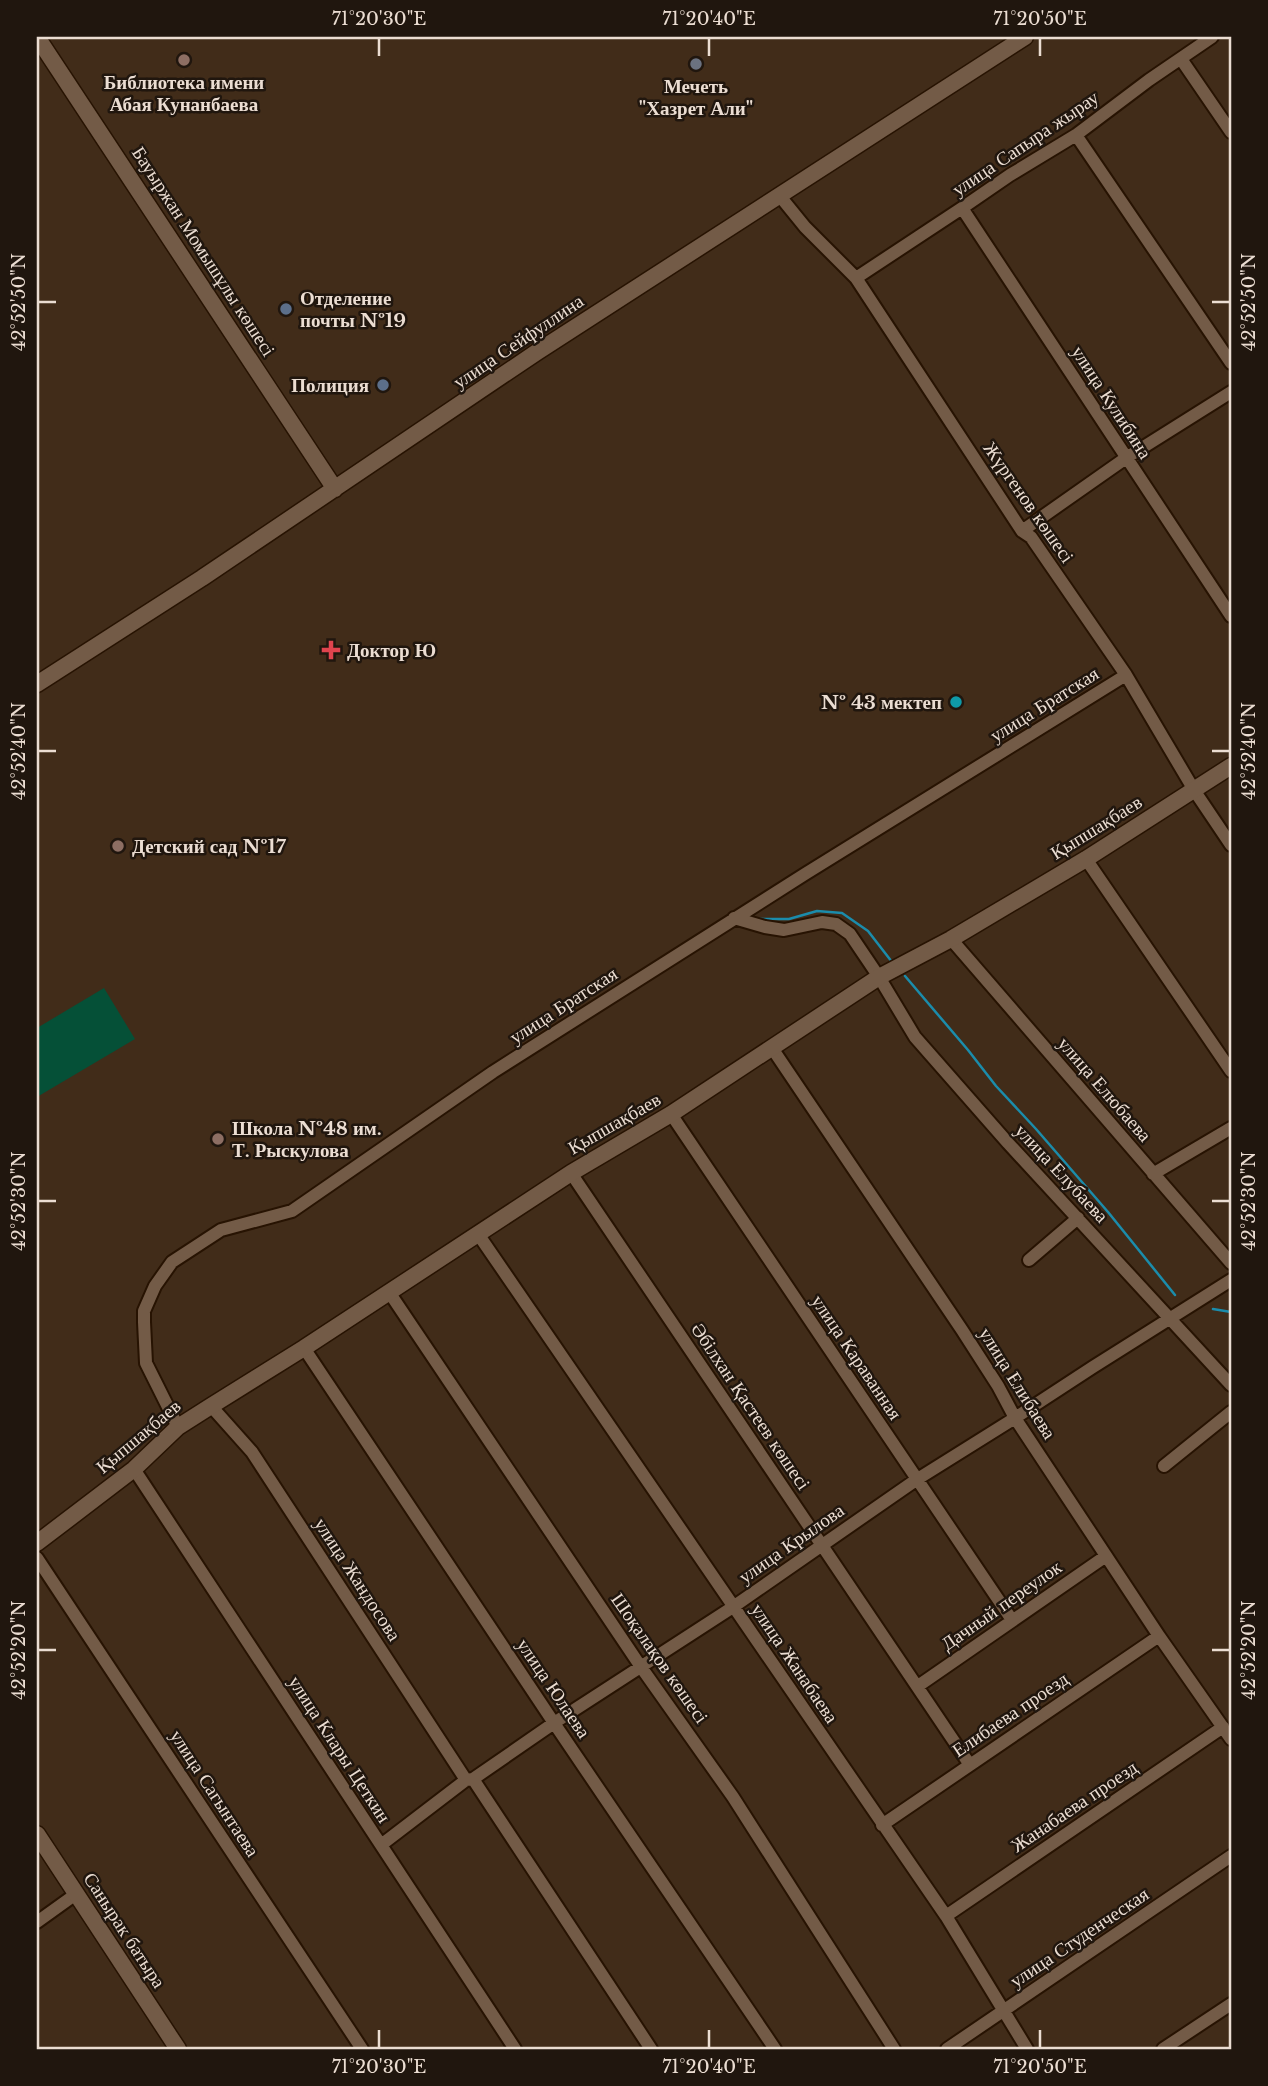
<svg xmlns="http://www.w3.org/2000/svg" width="1268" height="2086" viewBox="0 0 1268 2086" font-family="'Libre Baskerville',serif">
  <rect width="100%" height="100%" fill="#412c19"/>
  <path fill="#055037" d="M 104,988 L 135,1039 L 37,1097 L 37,1028 Z"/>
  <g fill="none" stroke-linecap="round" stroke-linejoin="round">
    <path stroke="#1b8cab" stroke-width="2.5" d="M 760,919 L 789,919 L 817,911 L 842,913 L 868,931 L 892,962
      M 905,976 L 968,1050 L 996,1086 L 1036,1129 L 1108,1212 L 1175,1295
      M 1213,1309 L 1231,1312"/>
    <defs>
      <path id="street" d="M 1181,59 L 1231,132
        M 1076,135 L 1231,363
        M 779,195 L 805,227 L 856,278 L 1022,531 L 1031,537 L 1126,675 L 1194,790 L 1231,845
        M 962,208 L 1231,616
        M 856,278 L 962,208 L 1010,175 L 1076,135 L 1149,80 L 1212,37
        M 1022,531 L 1126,458 L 1231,392
        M 1086,859 L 1231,1071
        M 734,918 L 765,927 L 784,930 L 822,922 L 836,924 L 850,934 L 879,977 L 915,1037 L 1008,1143 L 1231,1385
        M 951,939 L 1231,1263
        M 772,1048 L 962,1330 L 998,1386 L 1015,1418 L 1159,1636 L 1231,1739
        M 671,1114 L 1012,1620
        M 571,1173 L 970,1765
        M 1153,1174 L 1231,1128
        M 478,1234 L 946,1916 L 1027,2049
        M 1029,1260 L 1078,1218
        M 389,1292 L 641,1667 L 733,1797 L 894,2049
        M 304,1348 L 554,1723 L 775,2049
        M 211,1406 L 252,1452 L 466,1780
        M 178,1427 L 146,1363 L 144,1322 L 144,1311 L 155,1286 L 172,1262 L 221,1230 L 292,1211 L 493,1072 L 805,874 L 1126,675
        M 1164,1466 L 1231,1412
        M 134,1469 L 515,2049
        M 37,1558 L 362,2049
        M 918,1686 L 1106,1556
        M 473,1779 L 651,2049
        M 882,1825 L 1159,1636
        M 381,1845 L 466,1780 L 473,1779 L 554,1723 L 733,1607 L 916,1480 L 1015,1418 L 1093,1367 L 1231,1280
        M 946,1916 L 1223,1727
        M 37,1922 L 76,1894
        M 947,2049 L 1231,1856
        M 1163,2049 L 1231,2004"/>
      <path id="secondary" d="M 37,37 L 335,489
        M 37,684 L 202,578 L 537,352 L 1025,37
        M 37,1543 L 134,1469 L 178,1427 L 211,1406 L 304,1348 L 571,1173 L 671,1114 L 879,977 L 951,939 L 1086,859 L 1231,766
        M 37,1834 L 178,2049"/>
    </defs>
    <use href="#street" stroke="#271302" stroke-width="16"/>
    <use href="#secondary" stroke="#271302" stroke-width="19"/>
    <use href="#street" stroke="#735b47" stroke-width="12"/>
    <use href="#secondary" stroke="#735b47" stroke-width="16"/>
  </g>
  <path fill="none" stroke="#ebddd2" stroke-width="2.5" d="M 379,38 L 379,56M 709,38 L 709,56M 1040,38 L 1040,56M 38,302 L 56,302M 1212,302 L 1230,302M 38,751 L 56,751M 1212,751 L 1230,751M 38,1201 L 56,1201M 1212,1201 L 1230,1201M 38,1650 L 56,1650M 1212,1650 L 1230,1650M 379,2030 L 379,2048M 709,2030 L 709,2048M 1040,2030 L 1040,2048"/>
  <g fill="#8d6e63" stroke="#20160e" stroke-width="2.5">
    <circle cx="184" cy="60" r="7"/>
    <circle cx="118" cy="846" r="7"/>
    <circle cx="218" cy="1139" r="7"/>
  </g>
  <circle fill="#6b7280" stroke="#20160e" stroke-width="2.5" cx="696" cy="64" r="7"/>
  <g fill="#5c6f8a" stroke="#20160e" stroke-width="2.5">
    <circle cx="286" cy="309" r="7"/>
    <circle cx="383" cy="385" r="7"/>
  </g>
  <path fill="#e0444e" stroke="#20160e" stroke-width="2.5" d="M327.5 639.5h7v7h7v7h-7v7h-7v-7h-7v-7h7z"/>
  <circle fill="#0f9aa8" stroke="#20160e" stroke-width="2.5" cx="956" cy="702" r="7"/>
  <g text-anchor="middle" stroke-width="5" stroke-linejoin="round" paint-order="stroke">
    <g font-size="19" font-weight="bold" fill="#ebddd2" stroke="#20160e" text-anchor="start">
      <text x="184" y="89" text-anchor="middle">Библиотека имени<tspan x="184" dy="22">Абая Кунанбаева</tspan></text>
      <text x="696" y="93" text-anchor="middle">Мечеть<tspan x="696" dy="22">"Хазрет Али"</tspan></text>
      <text x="300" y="305">Отделение<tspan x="300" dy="22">почты №19</tspan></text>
      <text x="369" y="392" text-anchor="end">Полиция</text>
      <text x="347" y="657">Доктор Ю</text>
      <text x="942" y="709" text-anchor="end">№ 43 мектеп</text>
      <text x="132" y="853">Детский сад №17</text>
      <text x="232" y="1135">Школа №48 им.<tspan x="232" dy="22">Т. Рыскулова</tspan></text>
    </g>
    <g font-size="19" fill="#ebddd2" stroke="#20160e">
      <text transform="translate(1025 143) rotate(-34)" y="7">улица Сапыра жырау</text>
      <text transform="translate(204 251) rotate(57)" y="7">Бауыржан Момышұлы көшесі</text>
      <text transform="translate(518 341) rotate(-34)" y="7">улица Сейфуллина</text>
      <text transform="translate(1112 402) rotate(57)" y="7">улица Кулибина</text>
      <text transform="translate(1029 502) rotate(55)" y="7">Жүргенов көшесі</text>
      <text transform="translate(1044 704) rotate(-32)" y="7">улица Братская</text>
      <text transform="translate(1096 827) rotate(-32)" y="7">Қыпшақбаев</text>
      <text transform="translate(563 1005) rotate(-33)" y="7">улица Братская</text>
      <text transform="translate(1105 1089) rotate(49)" y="7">улица Елюбаева</text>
      <text transform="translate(614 1123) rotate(-30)" y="7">Қыпшақбаев</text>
      <text transform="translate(1062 1173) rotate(47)" y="7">улица Елубаева</text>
      <text transform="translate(857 1357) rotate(56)" y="7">улица Караванная</text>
      <text transform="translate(1018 1383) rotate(58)" y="7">улица Елибаева</text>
      <text transform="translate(751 1406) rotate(56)" y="7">Әбілхан Қастеев көшесі</text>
      <text transform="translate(138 1436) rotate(-40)" y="7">Қыпшақбаев</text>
      <text transform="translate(791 1543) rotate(-35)" y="7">улица Крылова</text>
      <text transform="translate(358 1579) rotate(57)" y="7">улица Жандосова</text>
      <text transform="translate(1001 1605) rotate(-35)" y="7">Дачный переулок</text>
      <text transform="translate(660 1658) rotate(55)" y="7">Шоқалақов көшесі</text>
      <text transform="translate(795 1663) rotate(56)" y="7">улица Жанабаева</text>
      <text transform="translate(554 1688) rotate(56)" y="7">улица Юлаева</text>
      <text transform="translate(1010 1714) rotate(-34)" y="7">Елибаева проезд</text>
      <text transform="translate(340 1749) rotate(57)" y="7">улица Клары Цеткин</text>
      <text transform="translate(215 1793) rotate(57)" y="7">улица Сагынтаева</text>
      <text transform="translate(1074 1806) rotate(-34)" y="7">Жанабаева проезд</text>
      <text transform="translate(125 1930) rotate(57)" y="7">Санырак батыра</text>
      <text transform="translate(1079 1937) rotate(-34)" y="7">улица Студенческая</text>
    </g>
  </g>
  <rect width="1268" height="2086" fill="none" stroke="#20160e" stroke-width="77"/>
  <rect x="38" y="38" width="1192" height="2010" fill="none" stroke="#ebddd2" stroke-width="2.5"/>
  <g font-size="18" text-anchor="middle" fill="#ebddd2">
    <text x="379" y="25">71°20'30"E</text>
    <text x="709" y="25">71°20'40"E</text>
    <text x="1040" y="25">71°20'50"E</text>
    <text transform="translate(19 302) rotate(-90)" y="6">42°52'50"N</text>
    <text transform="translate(1249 302) rotate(-90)" y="6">42°52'50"N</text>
    <text transform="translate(19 751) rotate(-90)" y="6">42°52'40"N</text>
    <text transform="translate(1249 751) rotate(-90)" y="6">42°52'40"N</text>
    <text transform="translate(19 1201) rotate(-90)" y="6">42°52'30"N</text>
    <text transform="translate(1249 1201) rotate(-90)" y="6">42°52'30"N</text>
    <text transform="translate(19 1650) rotate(-90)" y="6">42°52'20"N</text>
    <text transform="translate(1249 1650) rotate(-90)" y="6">42°52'20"N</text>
    <text x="379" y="2073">71°20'30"E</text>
    <text x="709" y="2073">71°20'40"E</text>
    <text x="1040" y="2073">71°20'50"E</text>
  </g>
</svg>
